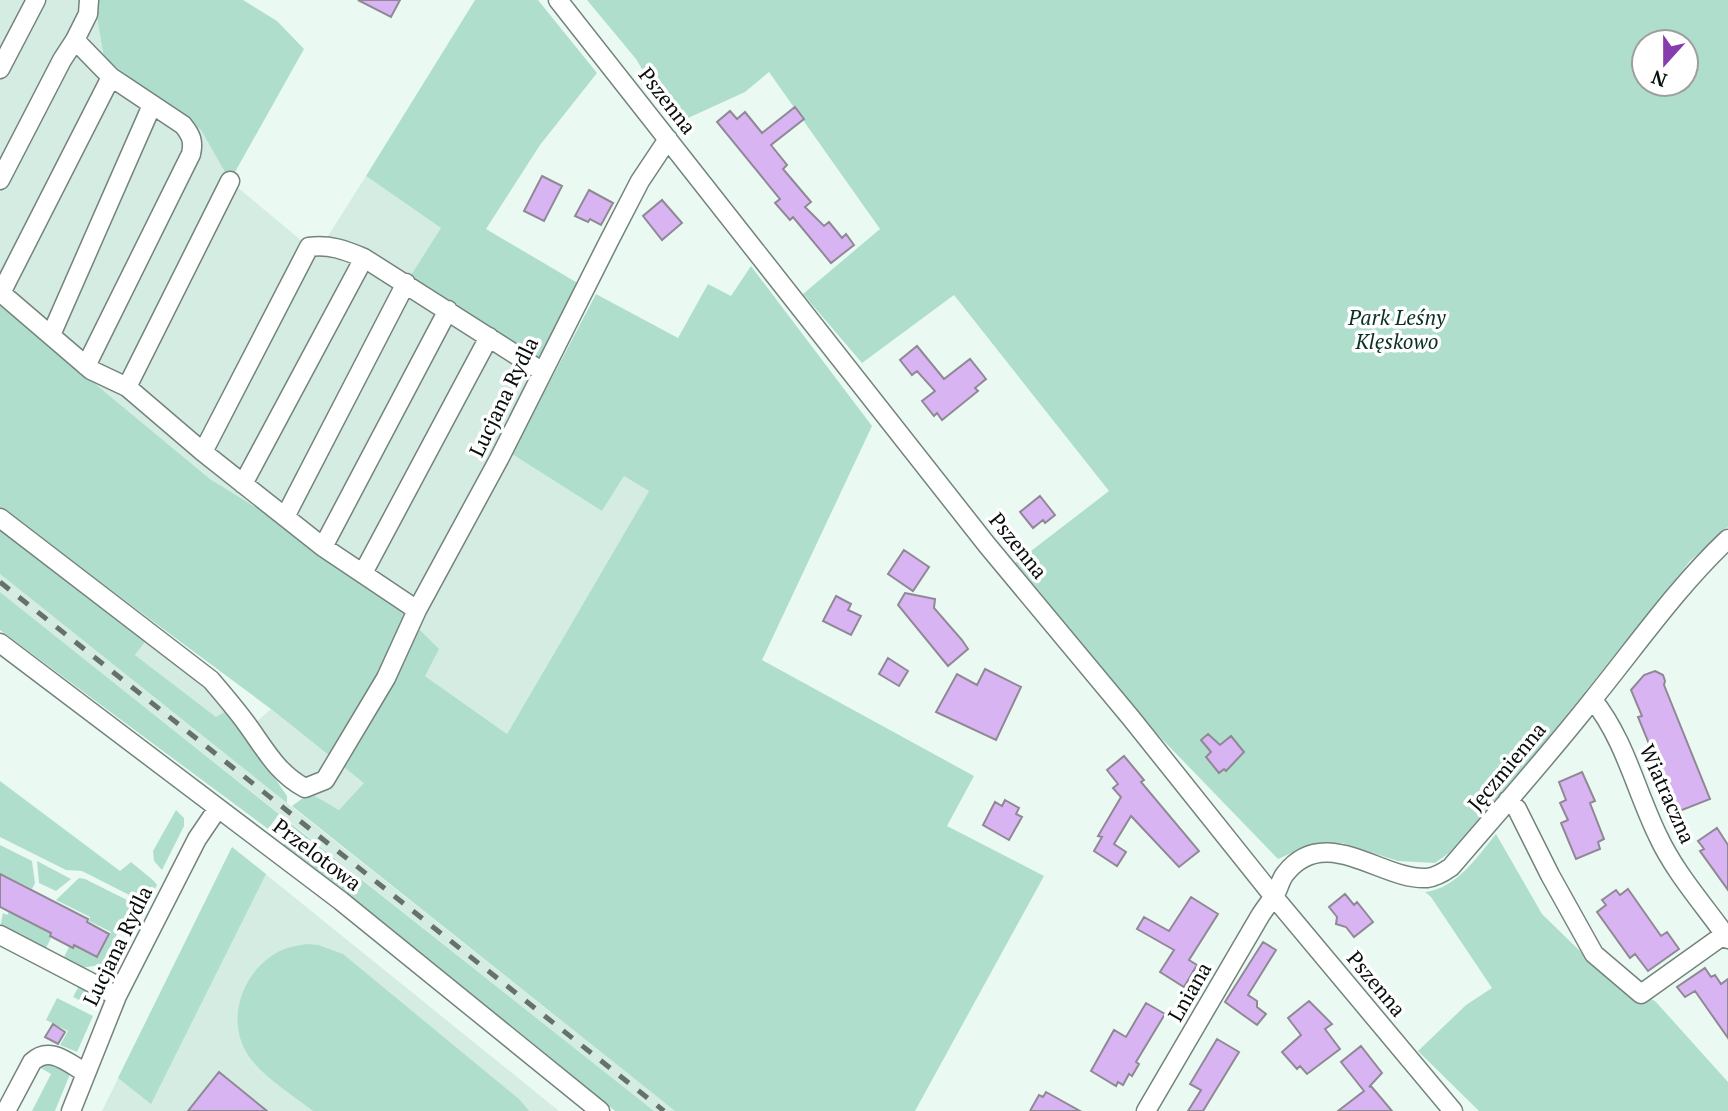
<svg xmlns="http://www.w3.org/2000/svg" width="1728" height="1111" viewBox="0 0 1728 1111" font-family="'PT Serif',serif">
  <rect width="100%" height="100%" fill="#eafaf3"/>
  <path fill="#d4ece2" d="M 0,0 L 94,0 L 104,58 L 201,130 L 230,181 L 309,247 L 323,244 L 366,176 L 441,228 L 537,368 L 501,447 L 602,511 L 624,475 L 649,491 L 507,734 L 425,676 L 323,547 L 210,479 L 0,305 Z
    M 0,574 L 287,803 L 675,1111 L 654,1111 L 0,592 Z
    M 147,639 L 214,692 L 228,710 L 217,718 L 135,655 Z
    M 271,709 L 365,783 L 339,810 L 310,793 L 253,725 Z
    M 232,847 L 559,1111 L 102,1111 Z"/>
  <path fill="#afdfcc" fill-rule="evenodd" d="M 94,0 L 243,0 L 277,21 L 304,49 L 230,181 L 201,130 L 104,58 Z
    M 475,0 L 538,0 L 597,73 L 540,145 L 486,229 L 581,285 L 537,368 L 406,283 L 441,228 L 366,176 Z
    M 587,0 L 1728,0 L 1728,527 L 1690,561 L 1536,753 L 1449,853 L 1435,863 L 1398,861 L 1342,843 L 1305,847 L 1278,859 L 1159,736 L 1014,564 L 1109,491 L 954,295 L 862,363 L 803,294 L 880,229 L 769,72 L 745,92 L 675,124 L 636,59 ZM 1644,42 L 1686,42 L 1686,84 L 1644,84 Z
    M 751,266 L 872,426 L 762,660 L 974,776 L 947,826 L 1044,876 L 915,1111 L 675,1111 L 292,806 L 310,793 L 339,810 L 364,783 L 271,709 L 0,508 L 0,305 L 210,479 L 363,573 L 439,649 L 425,676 L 507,734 L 649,491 L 624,476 L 602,511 L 512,454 L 596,294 L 678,338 L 708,284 L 731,296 Z
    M 0,524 L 147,639 L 135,655 L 216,717 L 228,710 L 287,796 L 287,803 L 0,574 Z
    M 0,592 L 279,814 L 268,829 L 0,630 Z
    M 0,781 L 120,871 L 131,862 L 154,881 L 157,885 L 147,904 L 82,871 L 66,870 L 0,837 Z
    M 176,810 L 184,818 L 184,826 L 162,870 L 154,861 L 153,851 Z
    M 285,819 L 625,1088 L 654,1111 L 615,1111 L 367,909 L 284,846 L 284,841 L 274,833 Z
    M 1496,834 L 1542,914 L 1581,952 L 1656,1002 L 1728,1082 L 1728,1111 L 1479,1111 L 1418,1051 L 1466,1005 L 1492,988 L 1431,897 L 1425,892 C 1457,888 1477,857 1496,834 Z
    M 0,845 L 32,861 L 35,883 L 32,889 L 0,873 Z
    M 232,847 L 266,874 L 151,1104 L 118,1078 Z
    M 37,861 L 71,879 L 56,891 L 39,883 Z
    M 79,878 L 85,879 L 133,903 L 101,965 L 73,969 L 61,963 L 69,947 L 73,949 L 75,946 L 98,957 L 111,932 L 89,921 L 90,917 L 56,900 Z
    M 9,912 L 50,933 L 49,936 L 51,938 L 45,950 L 0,928 L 3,913 L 7,915 Z
    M 306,944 L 318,945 L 343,954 L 520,1100 L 529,1111 L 313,1111 C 294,1096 264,1077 250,1058 C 224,1022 241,971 280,951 C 288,947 297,946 306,944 Z
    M 80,984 L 101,995 L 95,1008 L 73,997 Z
    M 57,998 L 93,1016 L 77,1052 L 60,1045 L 68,1031 L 46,1020 Z
    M 51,1062 L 70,1074 L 55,1111 L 32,1111 L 51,1074 L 39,1067 Z"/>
  <path fill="#d9b4f3" stroke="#908995" stroke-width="2" d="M 358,0 L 400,0 L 391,17 Z
    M 795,107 L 804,119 L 771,145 L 787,165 L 783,169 L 811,202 L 805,207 L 824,226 L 829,222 L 842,238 L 846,234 L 854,245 L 831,263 L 793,217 L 790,220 L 775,203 L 780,199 L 717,122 L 730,111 L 737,119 L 745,112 L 762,133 Z
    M 542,176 L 562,186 L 544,221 L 524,211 Z
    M 589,190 L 613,203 L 601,225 L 590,219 L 588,222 L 575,216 Z
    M 662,200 L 682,223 L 662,240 L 643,216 Z
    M 917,346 L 944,379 L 970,359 L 986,379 L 975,388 L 978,391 L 942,420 L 937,413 L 934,416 L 922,401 L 935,391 L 917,371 L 912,375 L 900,360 Z
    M 1040,496 L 1055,515 L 1045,523 L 1043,520 L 1033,528 L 1020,512 Z
    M 904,550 L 929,567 L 913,591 L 888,574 Z
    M 905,593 L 935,599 L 934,608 L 962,640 L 968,649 L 948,666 L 898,605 Z
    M 836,596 L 851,604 L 848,610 L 861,616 L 851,635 L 823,621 Z
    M 888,658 L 908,671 L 899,686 L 879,674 Z
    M 985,669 L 1021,687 L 996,740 L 936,712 L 957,674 L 977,685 Z
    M 1655,671 L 1663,675 L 1665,681 L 1664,685 L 1710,799 L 1677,812 L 1638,717 L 1642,716 L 1631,690 L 1644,675 Z
    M 1208,734 L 1220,745 L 1231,736 L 1244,752 L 1226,771 L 1224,769 L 1219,773 L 1206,757 L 1211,752 L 1201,740 Z
    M 1124,756 L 1144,780 L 1141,782 L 1199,851 L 1179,867 L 1131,816 L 1114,844 L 1126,852 L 1117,866 L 1094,851 L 1102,837 L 1098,836 L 1121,797 L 1113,788 L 1118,784 L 1107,770 Z
    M 1582,772 L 1595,801 L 1590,803 L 1604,839 L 1598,842 L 1600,849 L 1576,859 L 1561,823 L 1568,820 L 1560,803 L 1566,800 L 1559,782 Z
    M 1005,800 L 1019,808 L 1016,814 L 1022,817 L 1009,840 L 983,825 L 995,802 L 1002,806 Z
    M 1717,828 L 1728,845 L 1728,890 L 1700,851 L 1704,849 L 1698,841 Z
    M 0,874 L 88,919 L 87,922 L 109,934 L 97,957 L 74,945 L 73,948 L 50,936 L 51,933 L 0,907 Z
    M 1628,889 L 1661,936 L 1667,932 L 1679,949 L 1648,971 L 1635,954 L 1630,958 L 1597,912 L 1606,905 L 1602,900 L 1616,890 L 1620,895 Z
    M 1345,894 L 1354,905 L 1357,902 L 1373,922 L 1354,937 L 1346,927 L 1336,924 L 1337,917 L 1329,907 Z
    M 1191,897 L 1218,914 L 1189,960 L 1197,965 L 1184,987 L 1160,972 L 1174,950 L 1137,929 L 1144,917 L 1169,931 Z
    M 1263,942 L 1276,950 L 1248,995 L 1257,1001 L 1257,1007 L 1266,1014 L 1257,1025 L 1225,1002 Z
    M 1705,968 L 1711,977 L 1715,975 L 1721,984 L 1728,979 L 1728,1038 L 1695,991 L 1685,997 L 1677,987 Z
    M 1309,1001 L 1332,1024 L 1325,1029 L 1340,1049 L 1307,1074 L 1300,1066 L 1297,1069 L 1282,1052 L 1301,1035 L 1288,1018 Z
    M 1146,1003 L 1165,1014 L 1136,1062 L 1139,1064 L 1132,1076 L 1129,1074 L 1123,1085 L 1118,1082 L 1116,1086 L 1091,1071 L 1114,1030 L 1126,1037 Z
    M 53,1024 L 65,1032 L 58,1044 L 45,1037 Z
    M 1217,1039 L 1239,1052 L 1203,1111 L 1188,1111 L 1201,1090 L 1190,1084 Z
    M 1361,1046 L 1382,1073 L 1369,1087 L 1371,1086 L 1392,1111 L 1338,1111 L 1364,1091 L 1341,1062 Z
    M 219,1072 L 267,1111 L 188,1111 Z
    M 1046,1092 L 1080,1111 L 1030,1111 L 1039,1095 L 1043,1097 Z"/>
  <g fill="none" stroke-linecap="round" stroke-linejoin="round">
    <defs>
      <path id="minor" d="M 558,0 L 987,545 L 1131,718 L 1274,897 L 1453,1111
        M 0,69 L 36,0
        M 0,180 L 62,60 L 75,40
        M 0,292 L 91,370 L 127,387 L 203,452 L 323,547 L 417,610
        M 1,293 L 111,77
        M 51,335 L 152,105
        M 86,366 L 191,154 C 194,141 191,135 183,125 L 111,77 L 75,40 L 88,14 L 89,0
        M 127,387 L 230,181
        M 203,452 L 309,247 C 329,244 345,250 364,258 L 543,372
        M 243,484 L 364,258
        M 285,517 L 406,283
        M 0,518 L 211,680 C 223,694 235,708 246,723 C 265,749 277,773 305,788 L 325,780 L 386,678 L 417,610 L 499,459 L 609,241 L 640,181 L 668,139
        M 323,547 L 448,310
        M 363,573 L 489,337
        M 0,643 L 341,901 L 600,1111
        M 1593,700 C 1625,740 1636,791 1658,836 C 1675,873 1705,906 1728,939
        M 1508,800 L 1517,809 L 1550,875 L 1594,954 L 1641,994 L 1725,934
        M 0,935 L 117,996
        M 6,1111 L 32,1062 C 50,1045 68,1063 86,1073
        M 71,1111 L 117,996 L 197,839 L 218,808
        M 1146,1111 L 1260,916 C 1265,908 1271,901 1276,893 C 1279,887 1281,879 1285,874 C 1325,822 1382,881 1427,878 C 1436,877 1444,872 1451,867 C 1499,811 1548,756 1593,699 C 1637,645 1677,587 1728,539"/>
    </defs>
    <use href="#minor" stroke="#74837d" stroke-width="21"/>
    <use href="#minor" stroke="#fff" stroke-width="18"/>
    <path stroke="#66716c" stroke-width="5" stroke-dasharray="12 12" stroke-linecap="butt" d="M 0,582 L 664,1111"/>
  </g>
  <g text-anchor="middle" stroke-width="7" stroke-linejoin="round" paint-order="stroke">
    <g font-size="21" fill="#080e0b" stroke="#fff">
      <text transform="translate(667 101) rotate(52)" y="7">Pszenna</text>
      <text transform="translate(504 397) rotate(-64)" y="7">Lucjana Rydla</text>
      <text transform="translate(1018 546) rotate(51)" y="7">Pszenna</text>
      <text transform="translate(1507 767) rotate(-50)" y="7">Jęczmienna</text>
      <text transform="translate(1667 794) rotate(66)" y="7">Wiatraczna</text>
      <text transform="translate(317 855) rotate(37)" y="7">Przelotowa</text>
      <text transform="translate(118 946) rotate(-64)" y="7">Lucjana Rydla</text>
      <text transform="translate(1376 984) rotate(50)" y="7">Pszenna</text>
      <text transform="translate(1190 992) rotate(-60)" y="7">Lniana</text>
    </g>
    <g font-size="21" font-style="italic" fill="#093125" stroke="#fff">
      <text x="1397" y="325">Park Leśny<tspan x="1397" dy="24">Klęskowo</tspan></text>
    </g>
  </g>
  <g transform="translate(1665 63) rotate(201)"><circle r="33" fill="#ffffff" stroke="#9c9f9d" stroke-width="2"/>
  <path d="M0-5L12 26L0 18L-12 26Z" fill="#843cae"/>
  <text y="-10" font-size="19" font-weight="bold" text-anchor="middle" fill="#080e0b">N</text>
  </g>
</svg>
